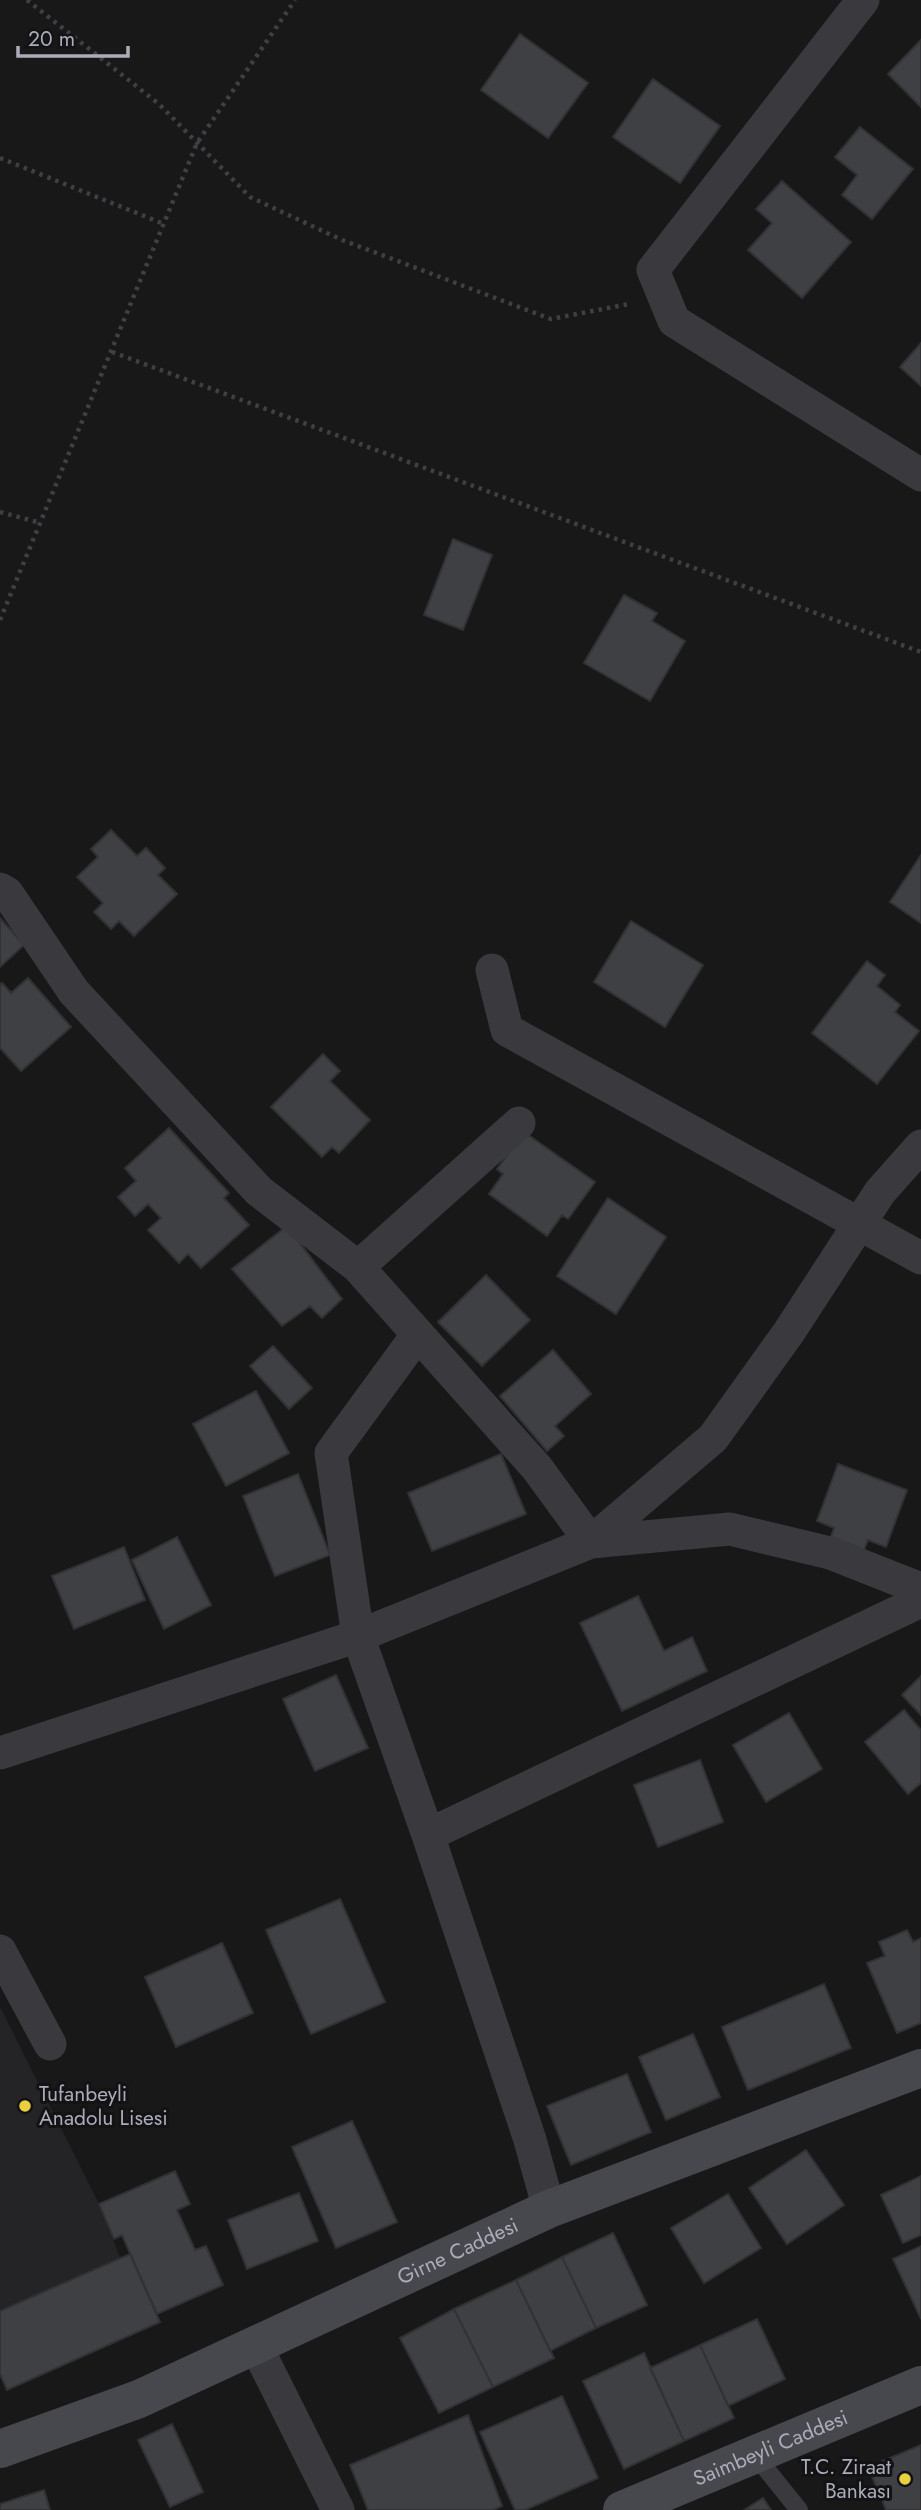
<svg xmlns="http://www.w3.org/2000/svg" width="921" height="2510" viewBox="0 0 921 2510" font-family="Jost,sans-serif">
  <rect width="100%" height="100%" fill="#181819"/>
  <path fill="#242426" d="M 0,2007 L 99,2204 L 120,2258 L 0,2311 Z"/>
  <path fill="#3f4043" stroke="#323235" stroke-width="2" d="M 520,34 L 588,83 L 548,138 L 481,90 Z
    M 921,40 L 921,107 L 888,74 Z
    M 653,79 L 720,126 L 680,183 L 613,137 Z
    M 860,127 L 913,169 L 872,219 L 842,195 L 857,175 L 835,157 Z
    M 782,181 L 851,242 L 802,298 L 748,250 L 772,223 L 756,209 Z
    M 921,343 L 921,386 L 900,367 Z
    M 453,539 L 492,555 L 463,630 L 424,615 Z
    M 624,595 L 657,613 L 652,621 L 685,641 L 650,701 L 584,663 Z
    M 111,830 L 137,856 L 146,848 L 165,868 L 158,875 L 177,894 L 134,936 L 119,921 L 111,929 L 94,912 L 103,903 L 77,877 L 98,857 L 91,849 Z
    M 921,855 L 921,923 L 890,902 Z
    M 0,918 L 24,945 L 0,967 Z
    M 631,921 L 703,965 L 665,1027 L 594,982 Z
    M 867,961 L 885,975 L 877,986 L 900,1005 L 895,1012 L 919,1031 L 877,1084 L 812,1033 Z
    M 28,978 L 71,1027 L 21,1071 L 0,1048 L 0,984 L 2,983 L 11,993 Z
    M 323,1054 L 340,1071 L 330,1081 L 370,1120 L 339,1153 L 332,1147 L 322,1157 L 271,1107 Z
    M 169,1128 L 229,1193 L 224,1198 L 249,1225 L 201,1268 L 188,1254 L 179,1263 L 148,1230 L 161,1218 L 148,1204 L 135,1216 L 118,1197 L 136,1181 L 125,1168 Z
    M 524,1132 L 595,1182 L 568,1219 L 562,1215 L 547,1236 L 489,1194 L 503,1174 L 497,1169 Z
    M 608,1198 L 666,1237 L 616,1314 L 557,1276 Z
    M 287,1226 L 342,1299 L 322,1318 L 310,1306 L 282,1326 L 232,1269 Z
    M 486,1275 L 530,1320 L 482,1366 L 438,1322 Z
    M 273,1346 L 312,1388 L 289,1409 L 250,1366 Z
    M 553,1350 L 591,1394 L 555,1426 L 564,1436 L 547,1451 L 500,1396 Z
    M 256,1391 L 289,1453 L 226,1486 L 193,1424 Z
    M 501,1454 L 526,1514 L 432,1551 L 408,1493 Z
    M 838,1464 L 907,1490 L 886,1547 L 868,1540 L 864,1550 L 831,1537 L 834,1528 L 817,1521 Z
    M 298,1474 L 330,1555 L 275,1576 L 243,1496 Z
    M 177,1537 L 211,1605 L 164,1629 L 132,1560 Z
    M 124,1547 L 145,1600 L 74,1629 L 52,1576 Z
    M 638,1596 L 664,1651 L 692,1637 L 707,1671 L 622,1711 L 580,1623 Z
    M 336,1675 L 368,1748 L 315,1771 L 283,1699 Z
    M 921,1676 L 921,1715 L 902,1695 Z
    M 904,1710 L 921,1730 L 921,1783 L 908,1794 L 865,1742 Z
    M 789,1713 L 822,1769 L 766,1802 L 733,1745 Z
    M 700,1760 L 723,1822 L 658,1847 L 634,1785 Z
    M 340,1899 L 385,2002 L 311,2034 L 266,1930 Z
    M 907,1930 L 913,1942 L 921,1938 L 921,2023 L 897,2033 L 867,1963 L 885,1956 L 879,1942 Z
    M 222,1943 L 253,2013 L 176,2047 L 145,1977 Z
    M 824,1984 L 851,2048 L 748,2090 L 722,2027 Z
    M 693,2034 L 720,2097 L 666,2120 L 639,2057 Z
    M 627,2074 L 651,2132 L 571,2165 L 547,2106 Z
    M 352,2121 L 397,2222 L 336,2248 L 292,2147 Z
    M 806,2150 L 844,2205 L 787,2244 L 749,2188 Z
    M 175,2171 L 190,2204 L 177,2210 L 195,2250 L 206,2246 L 223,2285 L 157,2314 L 122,2235 L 114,2239 L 99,2204 Z
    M 921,2176 L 921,2235 L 903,2243 L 881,2195 Z
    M 299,2193 L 318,2241 L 247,2269 L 228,2220 Z
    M 728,2194 L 761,2248 L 704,2283 L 671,2228 Z
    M 613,2233 L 647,2305 L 596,2328 L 562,2257 Z
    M 921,2246 L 921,2319 L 893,2259 Z
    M 130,2254 L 160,2322 L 7,2390 L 0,2374 L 0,2311 Z
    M 562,2257 L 596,2328 L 550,2351 L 516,2280 Z
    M 516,2280 L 554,2358 L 493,2387 L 454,2309 Z
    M 454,2309 L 493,2387 L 439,2413 L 400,2338 Z
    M 757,2319 L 785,2379 L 728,2406 L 700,2345 Z
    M 700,2345 L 734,2418 L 684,2441 L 650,2368 Z
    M 644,2353 L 684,2441 L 624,2469 L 583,2381 Z
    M 562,2396 L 598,2478 L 525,2510 L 515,2510 L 480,2432 Z
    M 468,2415 L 502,2506 L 493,2510 L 368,2510 L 350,2465 Z
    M 172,2424 L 203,2492 L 170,2507 L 138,2440 Z
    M 921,2445 L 921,2510 L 886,2510 L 868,2467 Z
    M 44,2490 L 50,2510 L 0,2510 L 0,2504 Z
    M 763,2498 L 771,2510 L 744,2510 Z"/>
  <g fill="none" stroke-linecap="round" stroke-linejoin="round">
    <path stroke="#3f3f45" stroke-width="4.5" stroke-dasharray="3.5 5" stroke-linecap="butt" d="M 27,0 L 159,104 L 250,197 L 342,240 L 551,319 L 629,304
      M 0,158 L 164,224
      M 112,352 L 921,652
      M 0,512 L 41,523
      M 0,620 L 197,143 L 295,0"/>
    <path stroke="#39393e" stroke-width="18" d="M 754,2454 L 799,2510"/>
    <path stroke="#39393e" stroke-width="33" d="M 863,0 L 653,270 L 674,321 L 921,475
      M 0,889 L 7,893 L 74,992 L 259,1191 L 358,1267 L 537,1468 L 591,1542 L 713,1438 L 789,1332 L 880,1192 L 921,1146
      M 492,970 L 507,1030 L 921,1258
      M 358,1267 L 519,1123
      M 418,1334 L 331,1453 L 358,1636 L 428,1835 L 530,2140 L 549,2209
      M 0,1753 L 358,1636 L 591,1542 L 730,1529 L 830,1553 L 921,1589
      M 428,1835 L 921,1601
      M 0,1951 L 50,2044
      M 256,2346 L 338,2510"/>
    <g stroke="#47474e" stroke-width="38">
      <path id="s1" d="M 0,2449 L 139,2399 L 549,2209 L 921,2068"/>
      <path id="s2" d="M 622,2510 L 921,2385"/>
    </g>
  </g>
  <g fill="#e9d040" stroke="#131214" stroke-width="2.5">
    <circle cx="25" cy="2106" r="7"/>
    <circle cx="905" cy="2479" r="7"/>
  </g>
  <g text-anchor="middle" stroke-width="6" stroke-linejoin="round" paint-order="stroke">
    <g font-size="21" fill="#aaacb9" stroke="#131214" text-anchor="start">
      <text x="39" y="2101">Tufanbeyli<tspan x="39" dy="24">Anadolu Lisesi</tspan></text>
      <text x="891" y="2474" text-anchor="end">T.C. Ziraat<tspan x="891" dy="24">Bankası</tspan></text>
    </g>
    <g font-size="21" fill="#aaacb9" stroke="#131214">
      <text dy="7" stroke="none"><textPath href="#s1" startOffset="499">Girne Caddesi</textPath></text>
      <text dy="7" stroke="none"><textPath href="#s2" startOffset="161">Saimbeyli Caddesi</textPath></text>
    </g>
  </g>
  <path d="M18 46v10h110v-10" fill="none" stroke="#aaacb9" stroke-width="3.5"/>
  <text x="28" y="46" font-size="21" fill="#aaacb9" stroke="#131214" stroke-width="5" paint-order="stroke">20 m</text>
</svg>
